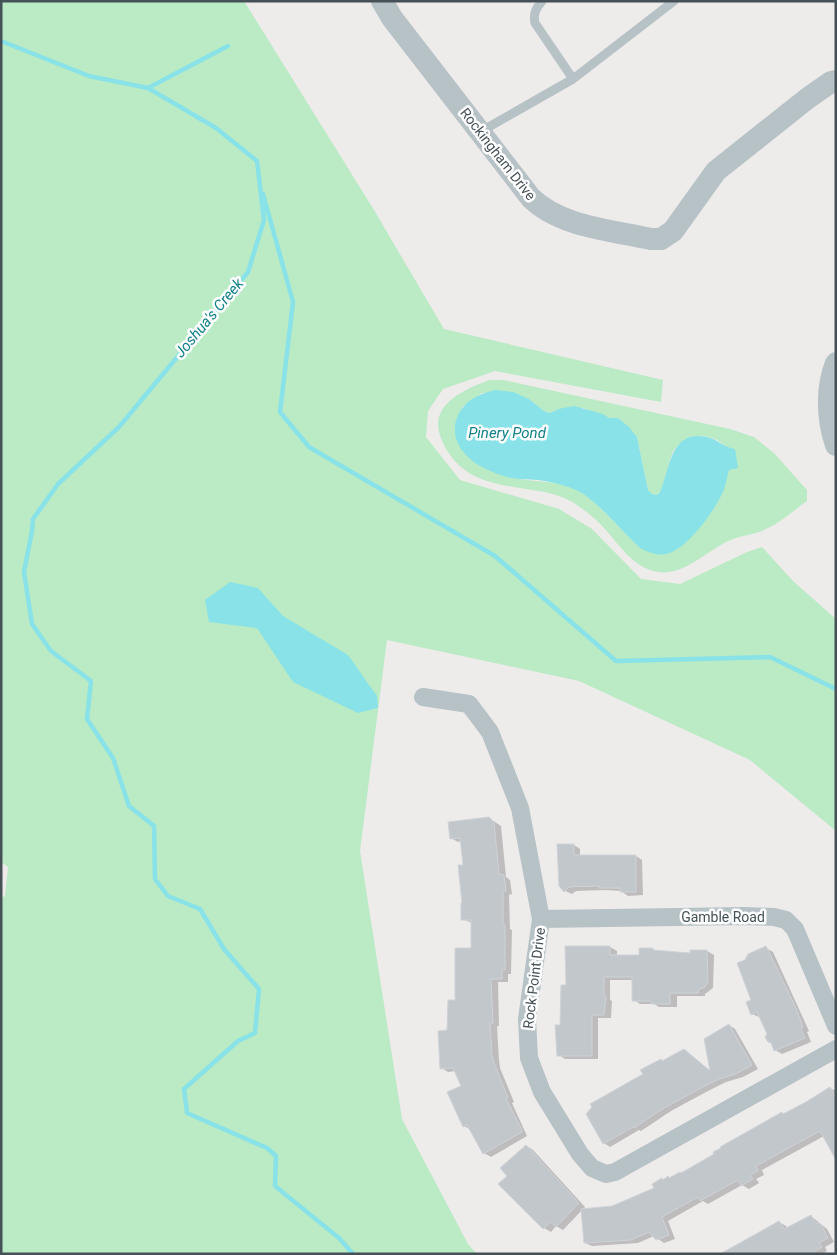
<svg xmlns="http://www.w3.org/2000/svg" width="837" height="1255" viewBox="0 0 837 1255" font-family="Roboto,sans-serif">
  <rect width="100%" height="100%" fill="#eeebeb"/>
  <path fill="#baebc5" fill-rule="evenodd" d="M 1,1 L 244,1 L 374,210 L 444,329 L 663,380 L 661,402 L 495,371 L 443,389 L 428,411 L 426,437 L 460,480 L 559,509 L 592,529 L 641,579 L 680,584 L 747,552 L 762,547 L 793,581 L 836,619 L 836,831 L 750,760 L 579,681 L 387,640 L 360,851 L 402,1119 L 468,1244 L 477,1254 L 1,1254 L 1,898 L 5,896 L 8,867 L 1,862 Z
    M 490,380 L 503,380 L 730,429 L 754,437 L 774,453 L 807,490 L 807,501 C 794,510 780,523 766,529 C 756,534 744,535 733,539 C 709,548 686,576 658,572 C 633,568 619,544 603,527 C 596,519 587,512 577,505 C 540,479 478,499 448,452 C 443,444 438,433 438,424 C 438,400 472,386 490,380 ZM 482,393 L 529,399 L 544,411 L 550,413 L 558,409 L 583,408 L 609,418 L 618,418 L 637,437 L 648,490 L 651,494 L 657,495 L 660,492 C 666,480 667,466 672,454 C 678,440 695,433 709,437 C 717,439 723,444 730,449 L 729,469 L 726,481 L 722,493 L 711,511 L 697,530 L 658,554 L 640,548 C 621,531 601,505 581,492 C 559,479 533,483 509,477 C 499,475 490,469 480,466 L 462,407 Z"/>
  <path fill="#88e2e7" d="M 495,390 L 513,392 L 529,399 L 544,411 L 550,413 L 558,409 L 574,406 L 603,414 L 609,418 L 618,418 L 629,427 L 637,437 L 648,490 L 652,494 L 657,495 L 660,492 C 670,469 670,429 707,437 C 717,439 725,448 735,449 L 738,468 L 729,470 C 727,477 726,485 723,492 C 714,511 687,550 666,554 C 657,556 648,552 640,548 C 622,532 598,501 578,491 C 566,485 551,482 538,480 C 528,479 517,480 507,477 C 486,471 458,458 455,433 C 454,420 459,410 468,402 C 477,395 485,393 495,390 Z
    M 230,582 L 258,588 L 283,616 L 348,655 L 377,696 L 378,708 L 358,713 L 293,682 L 257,628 L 209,622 L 205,600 Z"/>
  <path fill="#0003" d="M 489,818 L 501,826 L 506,877 L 510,880 L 512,894 L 509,895 L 510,929 L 512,930 L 511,974 L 508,974 L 508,982 L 498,982 L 499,1026 L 497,1026 L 499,1060 L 500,1068 L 514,1102 L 512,1103 L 527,1136 L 491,1157 L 484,1153 L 471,1130 L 464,1126 L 462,1087 L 456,1071 L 448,1072 L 442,1068 L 449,1031 L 472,949 L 472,923 L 462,919 L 465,866 L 462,841 L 458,842 L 451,838 Z
    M 574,845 L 580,849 L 580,856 L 636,856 L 642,860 L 643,895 L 628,896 L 621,891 L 605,890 L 576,891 L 572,894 L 565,891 Z
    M 567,947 L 610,947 L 617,951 L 617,956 L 640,956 L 652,949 L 658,952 L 691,954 L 691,951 L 707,951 L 714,955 L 713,988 L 705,994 L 705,996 L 677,996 L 677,1007 L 659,1007 L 654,1004 L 640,1004 L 634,1000 L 633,980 L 610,980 L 610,1000 L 612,1001 L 611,1018 L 598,1018 L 598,1059 L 565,1059 L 559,1055 L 568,986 Z
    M 766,948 L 773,952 L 809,1031 L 807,1032 L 811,1042 L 782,1054 L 775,1050 L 761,1017 L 759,1017 L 752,1014 L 753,1001 Z
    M 729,1025 L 735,1029 L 758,1069 L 743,1077 L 726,1082 L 708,1091 L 671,1111 L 641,1131 L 639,1130 L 610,1147 L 604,1143 L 644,1074 L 661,1060 L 663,1062 L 691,1055 L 712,1072 Z
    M 830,1088 L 836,1091 L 836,1150 L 824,1136 L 762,1170 L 764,1175 L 756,1179 L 759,1183 L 749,1189 L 742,1185 L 708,1204 L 703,1201 L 668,1221 L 675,1239 L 664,1243 L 654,1236 L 638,1243 L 592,1246 L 585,1243 L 612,1208 L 656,1189 L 664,1181 L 682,1174 L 782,1114 L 784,1115 Z
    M 527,1146 L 533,1150 L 585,1207 L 563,1230 L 556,1226 L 551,1232 L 544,1228 L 500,1184 L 509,1176 Z
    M 811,1216 L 827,1229 L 834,1242 L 825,1247 L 827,1251 L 822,1254 L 725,1254 L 779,1222 L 786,1226 L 788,1229 Z"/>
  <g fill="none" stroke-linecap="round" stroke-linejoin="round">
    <path stroke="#88e2e7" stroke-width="4.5" d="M 1,41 L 89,76 L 148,88 L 216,128 L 257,161 L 264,220 L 248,272 L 119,427 L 58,484 L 33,519 L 32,531 L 24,572 L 32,624 L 51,651 L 91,681 L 87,719 L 113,758 L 129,806 L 154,826 L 155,879 L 168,896 L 200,909 L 224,949 L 259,989 L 255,1033 L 238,1041 L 184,1089 L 187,1113 L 267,1148 L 276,1156 L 275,1186 L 339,1238 L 353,1254
      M 148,88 L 228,46
      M 263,194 L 293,302 L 280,412 L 309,447 L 495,556 L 616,661 L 770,657 L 836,689"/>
  </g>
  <path fill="#c2c7cb" stroke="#cfd3d7" d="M 489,817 L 494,822 L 499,874 L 504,875 L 506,891 L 503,891 L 503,925 L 505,925 L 505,970 L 502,970 L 502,979 L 491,979 L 493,1023 L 490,1023 L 492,1055 L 494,1063 L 508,1098 L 506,1099 L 522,1130 L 522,1132 L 483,1154 L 467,1125 L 463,1127 L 447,1092 L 461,1086 L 453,1068 L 440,1069 L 438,1031 L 447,1030 L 448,1000 L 455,1000 L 455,948 L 471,948 L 471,920 L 461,920 L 461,903 L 462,903 L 458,865 L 463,865 L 460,838 L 450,839 L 448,822 Z
    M 557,844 L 574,844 L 574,855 L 636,855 L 636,892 L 620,892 L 620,888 L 599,888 L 599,886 L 569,887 L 564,892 L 559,886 Z
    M 565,946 L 610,946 L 610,955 L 639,955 L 639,948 L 653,948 L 653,950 L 690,953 L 690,950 L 707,950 L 708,982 L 705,987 L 698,990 L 699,993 L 670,993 L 670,1004 L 651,1004 L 651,1001 L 632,1001 L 632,977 L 604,977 L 604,995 L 606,997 L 604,1015 L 592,1015 L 592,1056 L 557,1056 L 555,1025 L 560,1025 L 561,985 L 566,985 Z
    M 766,946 L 795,1006 L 803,1027 L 801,1029 L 805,1038 L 774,1051 L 771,1043 L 768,1042 L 765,1037 L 767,1034 L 757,1012 L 751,1015 L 746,1002 L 751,1000 L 737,963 L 745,960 L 748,954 Z
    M 729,1024 L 752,1065 L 736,1074 L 719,1079 L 701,1088 L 664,1108 L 634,1128 L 633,1127 L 603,1144 L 586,1114 L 592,1107 L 590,1104 L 643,1074 L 640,1070 L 661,1059 L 662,1061 L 684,1049 L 710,1071 L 704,1039 Z
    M 830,1087 L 836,1097 L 836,1160 L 820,1131 L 756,1166 L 758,1171 L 750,1175 L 753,1179 L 741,1186 L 738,1180 L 700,1201 L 698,1197 L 662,1217 L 669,1235 L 656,1240 L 649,1232 L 631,1240 L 584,1243 L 581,1209 L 612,1206 L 654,1188 L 652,1184 L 662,1178 L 663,1180 L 668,1176 L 669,1178 L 680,1172 L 681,1173 L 714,1154 L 713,1152 L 721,1148 L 720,1147 L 782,1112 L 783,1114 L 806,1102 Z
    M 526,1145 L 579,1203 L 556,1227 L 550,1222 L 543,1229 L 498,1184 L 507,1176 L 500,1168 Z
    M 811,1215 L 815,1222 L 821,1224 L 828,1238 L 819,1243 L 822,1247 L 810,1254 L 720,1254 L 779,1221 L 784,1229 Z"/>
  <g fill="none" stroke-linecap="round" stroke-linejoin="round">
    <path stroke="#b7c2c7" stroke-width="9" d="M 542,1 C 536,8 533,14 535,23 L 573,79
      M 480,132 L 573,79 L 674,1"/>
    <path stroke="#b7c2c7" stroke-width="18" d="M 423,697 L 469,704 L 490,732 L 520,808 L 541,919 L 527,1019 L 529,1058 L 542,1092 L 580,1154 L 592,1168 L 606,1174 L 615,1172 L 836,1049
      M 541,919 L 745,916 L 774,917 L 786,920 L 795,929 L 836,1026"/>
    <path stroke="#b7c2c7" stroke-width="22" d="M 382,1 L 392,18 L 531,198 C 561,227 611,230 651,239 L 661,239 L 673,231 L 716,171 L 808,98 L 831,82 L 836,81
      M 836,363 C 826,388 827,419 836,445"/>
  </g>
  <g text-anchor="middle" stroke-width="5" stroke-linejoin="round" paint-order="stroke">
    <g font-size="14" fill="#455157" stroke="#fff">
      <text transform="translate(498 154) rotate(52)" y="5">Rockingham Drive</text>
      <text x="723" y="922">Gamble Road</text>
      <text transform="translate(534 978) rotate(-83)" y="5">Rock Point Drive</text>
    </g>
    <g font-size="15" font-style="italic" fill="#128188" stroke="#fff">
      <text transform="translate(209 318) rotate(-50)" y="5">Joshua's Creek</text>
      <text x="507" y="438">Pinery Pond</text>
    </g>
  </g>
  <rect width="837" height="1255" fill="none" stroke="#455157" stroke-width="5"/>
</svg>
